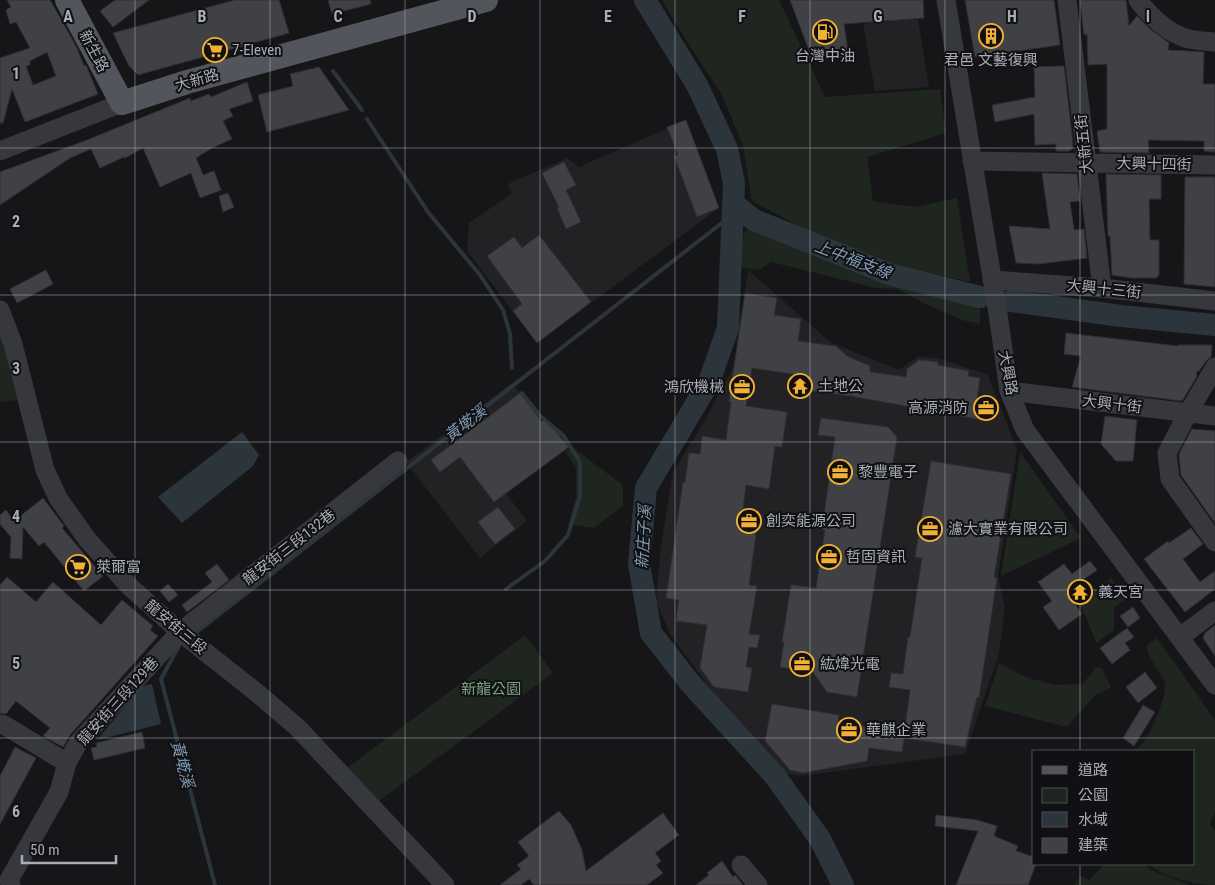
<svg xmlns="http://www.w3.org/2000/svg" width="1215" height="885" viewBox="0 0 1215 885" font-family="'Roboto Condensed','Noto Sans TC',sans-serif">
  <rect width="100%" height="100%" fill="#161618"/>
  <path fill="#222225" d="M 918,19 L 929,87 L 875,91 L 863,24 Z
    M 686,120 L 719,208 L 537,343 L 467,251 L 469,223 L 512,193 L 508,184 L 567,158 L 579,167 Z
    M 748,270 L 830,342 L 899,370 L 919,356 L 941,359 L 988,375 L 1017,450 L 998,576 L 1005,607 L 999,653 L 965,754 L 801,776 L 788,774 L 761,747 L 715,695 L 670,634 L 656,601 L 661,546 L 673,472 L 707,417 L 734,365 Z
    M 512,383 L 520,393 L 431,460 L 440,472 L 460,457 L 494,502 L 506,493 L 527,521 L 480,558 L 406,462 Z"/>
  <path fill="#1e261f" d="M 662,0 L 779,0 L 825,97 L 940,89 L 946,133 L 867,157 L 873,201 L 915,207 L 957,198 L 970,282 L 876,260 L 808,231 L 752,201 L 743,145 L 721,93 L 686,40 Z
    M 756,225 C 793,242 831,259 870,271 C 907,283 945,291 980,307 L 980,324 L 962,320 L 925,304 L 898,289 L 876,288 L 771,262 L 759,270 L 741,267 L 739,249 L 745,232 Z
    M 0,339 L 2,339 L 17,400 L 0,402 Z
    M 572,447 L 623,485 L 623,506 L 594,528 L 568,524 L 576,498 L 576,467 L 565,452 Z
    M 1020,452 L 1081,538 L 1001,576 Z
    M 1111,578 L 1127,599 L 1114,607 L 1114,630 L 1096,643 L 1086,617 L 1078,604 Z
    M 525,635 L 553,673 L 379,801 L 347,768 Z
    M 1157,638 L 1215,720 L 1215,812 L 1210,824 L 1215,831 L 1215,885 C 1193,885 1166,878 1148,864 L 1194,864 L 1194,751 L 1133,751 C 1136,749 1140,747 1142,744 C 1150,735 1168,694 1165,683 C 1160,670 1147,659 1147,645 Z
    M 999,663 L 1025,677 L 1055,685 L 1083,684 L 1096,667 L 1102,668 L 1111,687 L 1094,696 L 1067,727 L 985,706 Z
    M 1105,864 L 1144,864 L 1153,871 L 1190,885 L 1074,885 L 1081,876 L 1089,880 Z"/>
  <path fill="#2c353c" d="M 242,432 L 259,455 L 253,466 L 182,523 L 158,497 Z
    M 152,684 L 161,724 L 97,740 L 142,686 Z"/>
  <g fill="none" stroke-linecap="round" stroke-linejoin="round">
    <path stroke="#2c353c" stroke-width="4" d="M 333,71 L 362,110
      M 367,119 L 428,212 L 480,275 L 503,310 L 510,334 L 512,368
      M 506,589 L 545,561 L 568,535 L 580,496 L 580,462 L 563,435 L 540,416 L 522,393
      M 198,631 L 732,215
      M 179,646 L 161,679 L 215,885"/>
    <path stroke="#2c353c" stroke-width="22" d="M 645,0 L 697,85 L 727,149 L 734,183 L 728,328 L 709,382 L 646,488 L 639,564 L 651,633 L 690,683 L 775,776 L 820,839 L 843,885
      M 733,203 L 754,220 L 889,274 L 980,297
      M 1011,301 L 1121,316 L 1215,325"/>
  </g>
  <path fill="#404145" stroke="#303034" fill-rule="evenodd" d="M 7,0 L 50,0 L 76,46 L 84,66 L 86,65 L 98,94 L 25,122 L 12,89 L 3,123 L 0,123 L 0,58 L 30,48 L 16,22 L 10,24 L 6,10 L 11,7 ZM 47,52 L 56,76 L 33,85 L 26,66 L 30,65 L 30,61 Z
    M 115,0 L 149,0 L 113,27 L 100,11 Z
    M 235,0 L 279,0 L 289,33 L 138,75 L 129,66 L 113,33 Z
    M 328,0 L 370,0 L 371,4 L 332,14 Z
    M 790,0 L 923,0 L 924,18 L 844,24 L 849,58 L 813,61 Z
    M 965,0 L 1054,0 L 1060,45 L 975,57 Z
    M 1080,0 L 1126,0 L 1129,26 L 1137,16 L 1150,29 L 1169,43 L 1168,50 L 1204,52 L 1203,84 L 1215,84 L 1215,152 L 1204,151 L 1204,141 L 1148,140 L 1149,153 L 1100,152 L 1097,131 L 1107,129 L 1107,64 L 1088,65 L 1087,34 L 1084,35 Z
    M 1064,66 L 1072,135 L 1073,148 L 1069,151 L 1056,151 L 1056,144 L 1035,145 L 1034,114 L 995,122 L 992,105 L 1035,97 L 1034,67 Z
    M 319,67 L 349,110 L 267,132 L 258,95 L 293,86 L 290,74 Z
    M 247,82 L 253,101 L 229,109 L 233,116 L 223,121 L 232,139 L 212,148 L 196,158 L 203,175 L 214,171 L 221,190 L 200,198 L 191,173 L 160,187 L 143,148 L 125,158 L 124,157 L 100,168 L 91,149 L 70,158 L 0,205 L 0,172 L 87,140 L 190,98 L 191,101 L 209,94 L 211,97 Z
    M 686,120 L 719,208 L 697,217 L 674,156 L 678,155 L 667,127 Z
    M 564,162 L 576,185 L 566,190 L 581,222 L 566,229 L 557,208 L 559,207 L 542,173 Z
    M 1042,173 L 1077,174 L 1080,201 L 1070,202 L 1074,230 L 1084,229 L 1087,258 L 1039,264 L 1016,263 L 1009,226 L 1050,229 Z
    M 1106,174 L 1161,175 L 1161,199 L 1149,199 L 1150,240 L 1159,240 L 1159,275 L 1156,278 L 1132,278 L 1112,275 L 1110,236 L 1108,236 Z
    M 1185,177 L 1215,177 L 1215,287 L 1184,284 Z
    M 228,193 L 234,207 L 223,212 L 219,196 Z
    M 539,235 L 591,302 L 537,343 L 513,311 L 522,304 L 487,256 L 514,237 L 522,248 Z
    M 46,270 L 53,284 L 17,303 L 10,289 Z
    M 745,293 L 777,298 L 774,315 L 801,319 L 798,341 L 836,346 L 847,356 L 870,366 L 870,372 L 906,377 L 907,369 L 919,360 L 938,362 L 938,365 L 969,371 L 968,376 L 980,378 L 977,399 L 991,402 L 988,421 L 851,396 L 806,390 L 806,391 L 796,390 L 798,375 L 752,368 L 746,406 L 787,412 L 782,447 L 775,446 L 769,489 L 746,485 L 743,508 L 759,511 L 749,585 L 757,586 L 749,634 L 760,635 L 757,648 L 749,647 L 746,667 L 752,668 L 748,692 L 714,687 L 700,668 L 707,625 L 676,621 L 679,600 L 666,598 L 683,482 L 685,483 L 689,453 L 700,454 L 702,436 L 726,440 L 731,402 L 729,401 Z
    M 1066,333 L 1178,346 L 1178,345 L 1212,345 L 1211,357 L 1206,361 L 1199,371 L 1197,371 L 1196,378 L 1182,401 L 1072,387 L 1081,356 L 1064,354 Z
    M 520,393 L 542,422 L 544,420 L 558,434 L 569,447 L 494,502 L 460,457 L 440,472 L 431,460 Z
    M 1105,416 L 1137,420 L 1133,461 L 1116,461 L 1101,444 Z
    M 821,418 L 888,427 L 897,437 L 857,697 L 827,692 L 813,672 L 780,667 L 784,642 L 782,642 L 791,585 L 816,588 L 825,530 L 822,529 L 835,437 L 818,435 Z
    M 1192,429 L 1215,431 L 1215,523 L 1181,475 L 1179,454 Z
    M 931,461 L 1011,474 L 994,577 L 997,578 L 979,698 L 977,697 L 965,747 L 904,738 L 902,752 L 869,748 L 867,761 L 803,773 L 790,770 L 765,741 L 772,704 L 839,715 L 838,723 L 881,729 L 882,724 L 905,727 L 910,690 L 889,687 L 891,673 L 903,674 L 908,637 L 910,637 L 922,558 L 915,557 Z
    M 43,498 L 64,526 L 62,528 L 103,576 L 84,591 L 44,542 L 39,546 L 23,527 L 22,559 L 10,558 L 11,537 L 0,524 L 0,515 L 6,510 L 14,521 Z
    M 498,507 L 515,529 L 495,544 L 478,522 Z
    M 1191,528 L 1203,544 L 1183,559 L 1200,582 L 1215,571 L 1215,589 L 1185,612 L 1144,559 L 1168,541 L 1169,543 Z
    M 1090,561 L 1097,570 L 1080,582 L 1089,594 L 1075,604 L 1082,614 L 1059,630 L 1043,607 L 1052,601 L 1038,582 L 1064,564 L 1072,574 Z
    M 217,564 L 229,580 L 187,612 L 182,605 L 212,582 L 205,573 Z
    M 7,577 L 36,602 L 53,582 L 101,625 L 122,600 L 153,626 L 150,630 L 158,636 L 70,735 L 63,747 L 43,736 L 50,728 L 16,701 L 6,714 L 0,713 L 0,585 Z
    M 168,584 L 178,595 L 169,602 L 160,591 Z
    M 1133,607 L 1140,618 L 1128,627 L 1120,616 Z
    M 1215,625 L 1215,656 L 1203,638 L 1205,633 Z
    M 1127,628 L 1134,637 L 1125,643 L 1130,650 L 1112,664 L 1100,648 Z
    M 1145,672 L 1157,688 L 1138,703 L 1126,687 Z
    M 1143,705 L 1155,712 L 1134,746 L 1123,738 Z
    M 142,732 L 145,748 L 94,760 L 91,748 L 97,747 L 96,743 Z
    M 15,747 L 36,758 L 0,824 L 0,776 Z
    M 559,811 L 571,825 L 582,850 L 586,871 L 663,813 L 679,835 L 655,853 L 661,861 L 656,865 L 663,873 L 647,885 L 534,885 L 529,879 L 521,885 L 500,885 L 521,869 L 517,865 L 529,856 L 518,842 Z
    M 936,815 L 977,820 L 997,826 L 994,836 L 1018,846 L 1016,851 L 1034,857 L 1034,864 L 1036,864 L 1028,885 L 956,885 L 978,831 L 935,826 Z
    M 722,861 L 733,877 L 735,875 L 743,885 L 696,885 L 709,875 L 707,873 Z"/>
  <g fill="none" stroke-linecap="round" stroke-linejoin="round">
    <path stroke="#37383d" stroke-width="19" d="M 946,0 L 998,314 L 1009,391 L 1025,430 L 1215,685
      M 1067,0 L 1102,288
      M 1138,0 C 1148,14 1164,29 1180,36 C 1190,41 1204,41 1215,42
      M 0,151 L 122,103
      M 972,161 L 1215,165
      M 992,280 L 1102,288 L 1215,301
      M 0,310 L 13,344 L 45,470 L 58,498 L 87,539 L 128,585 L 180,632 L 256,692 L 297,727 L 445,885
      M 1215,367 L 1188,413 L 1167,453 L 1170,479 L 1215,542
      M 1009,391 L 1215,416
      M 1180,637 L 1215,611
      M 0,724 L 4,725 L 67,763
      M 741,865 L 758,885
      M 11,885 L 9,880 L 59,792 L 67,763 L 78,743 L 180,632 L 398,461"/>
    <path stroke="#53555c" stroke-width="24" d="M 67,0 L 122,103 L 187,82 L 486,0"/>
  </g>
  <path fill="none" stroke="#a8adb8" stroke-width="1" stroke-opacity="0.55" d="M 135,0 L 135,885M 270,0 L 270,885M 405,0 L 405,885M 540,0 L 540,885M 675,0 L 675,885M 810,0 L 810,885M 945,0 L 945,885M 1080,0 L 1080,751M 0,148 L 1215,148M 0,295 L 1215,295M 0,442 L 1215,442M 0,590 L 1215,590M 0,738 L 1215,738M 1080,864 L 1080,885"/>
  <defs>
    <symbol id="fuel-ring" viewBox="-11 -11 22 22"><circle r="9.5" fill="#111113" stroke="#f2b134" stroke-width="1.5"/><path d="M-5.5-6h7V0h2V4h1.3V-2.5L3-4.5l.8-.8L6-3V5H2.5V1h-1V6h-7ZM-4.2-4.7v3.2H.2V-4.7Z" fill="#f2b134"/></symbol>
    <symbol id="building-ring" viewBox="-11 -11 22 22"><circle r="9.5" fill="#111113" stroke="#f2b134" stroke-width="1.5"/><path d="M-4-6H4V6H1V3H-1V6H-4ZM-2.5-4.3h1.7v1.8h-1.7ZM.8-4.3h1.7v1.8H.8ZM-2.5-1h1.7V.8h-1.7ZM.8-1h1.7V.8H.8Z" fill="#f2b134"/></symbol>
    <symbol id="supermarket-ring" viewBox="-11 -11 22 22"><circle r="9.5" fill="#111113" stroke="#f2b134" stroke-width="1.5"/><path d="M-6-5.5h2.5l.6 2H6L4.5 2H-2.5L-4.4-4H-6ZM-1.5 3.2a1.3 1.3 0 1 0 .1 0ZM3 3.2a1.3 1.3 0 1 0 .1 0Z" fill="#f2b134"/></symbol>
    <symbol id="temple-ring" viewBox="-11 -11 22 22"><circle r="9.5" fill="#111113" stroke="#f2b134" stroke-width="1.5"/><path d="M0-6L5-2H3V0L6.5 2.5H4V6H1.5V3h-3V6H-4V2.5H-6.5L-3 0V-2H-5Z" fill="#f2b134"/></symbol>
    <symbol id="office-ring" viewBox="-11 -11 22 22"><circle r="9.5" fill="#111113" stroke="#f2b134" stroke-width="1.5"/><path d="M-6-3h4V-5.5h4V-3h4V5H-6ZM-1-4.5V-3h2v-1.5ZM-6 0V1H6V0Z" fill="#f2b134"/></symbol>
  </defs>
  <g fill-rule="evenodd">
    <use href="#fuel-ring" x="811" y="18" width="28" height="28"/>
    <use href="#building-ring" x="977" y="22" width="28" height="28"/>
    <use href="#supermarket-ring" x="201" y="36" width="28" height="28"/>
    <use href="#temple-ring" x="786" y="372" width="28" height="28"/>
    <use href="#office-ring" x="728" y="373" width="28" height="28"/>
    <use href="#office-ring" x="972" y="394" width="28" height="28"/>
    <use href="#office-ring" x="826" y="458" width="28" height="28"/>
    <use href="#office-ring" x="735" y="507" width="28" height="28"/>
    <use href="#office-ring" x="916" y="515" width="28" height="28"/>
    <use href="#office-ring" x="815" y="543" width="28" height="28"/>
    <use href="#supermarket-ring" x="64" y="553" width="28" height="28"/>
    <use href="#temple-ring" x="1066" y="578" width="28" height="28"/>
    <use href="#office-ring" x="788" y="650" width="28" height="28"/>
    <use href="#office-ring" x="835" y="716" width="28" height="28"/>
  </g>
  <g text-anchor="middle" stroke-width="4" stroke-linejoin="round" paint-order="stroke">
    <g font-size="15" fill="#a8adb8" stroke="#111113" text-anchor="start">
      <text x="232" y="55">7-Eleven</text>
      <text x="825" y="61" text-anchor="middle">台灣中油</text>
      <text x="991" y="65" text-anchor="middle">君邑 文藝復興</text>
      <text x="818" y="391">土地公</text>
      <text x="724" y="392" text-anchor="end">鴻欣機械</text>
      <text x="968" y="413" text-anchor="end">高源消防</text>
      <text x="858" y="477">黎豐電子</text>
      <text x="766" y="526">創奕能源公司</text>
      <text x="948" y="534">濾大實業有限公司</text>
      <text x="846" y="562">哲固資訊</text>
      <text x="96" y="572">萊爾富</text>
      <text x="1098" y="597">義天宮</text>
      <text x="820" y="669">紘煒光電</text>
      <text x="866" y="735">華麒企業</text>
    </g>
    <g font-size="15" fill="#a8adb8" stroke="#111113">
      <text transform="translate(94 51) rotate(62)" y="5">新生路</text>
      <text transform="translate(197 80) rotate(-16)" y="5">大新路</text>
      <text transform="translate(1084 144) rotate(-97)" y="5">大新五街</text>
      <text transform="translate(1154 164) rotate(1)" y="5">大興十四街</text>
      <text transform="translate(1104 289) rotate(6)" y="5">大興十三街</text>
      <text transform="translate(1008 373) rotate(79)" y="5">大興路</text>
      <text transform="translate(1112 404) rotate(7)" y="5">大興十街</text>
      <text transform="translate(289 547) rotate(-38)" y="5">龍安街三段132巷</text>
      <text transform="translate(176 627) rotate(40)" y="5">龍安街三段</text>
      <text transform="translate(118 701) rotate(-48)" y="5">龍安街三段129巷</text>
    </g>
    <g font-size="15" fill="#7fa381" stroke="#111113">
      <text x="491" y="694">新龍公園</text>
    </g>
    <g font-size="16" font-style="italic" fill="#7f9bb3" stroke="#111113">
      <text transform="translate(853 259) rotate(21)" y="6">上中福支線</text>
      <text transform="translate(465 423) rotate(-38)" y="6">黃墘溪</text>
      <text transform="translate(643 537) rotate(-87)" y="6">新庄子溪</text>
      <text transform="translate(183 764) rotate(75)" y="6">黃墘溪</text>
    </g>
  </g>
  <g font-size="16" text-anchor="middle" font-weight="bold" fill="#a8adb8" stroke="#111113" stroke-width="4" stroke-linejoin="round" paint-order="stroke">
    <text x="68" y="22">A</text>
    <text x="202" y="22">B</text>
    <text x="338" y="22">C</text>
    <text x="472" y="22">D</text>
    <text x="608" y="22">E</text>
    <text x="742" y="22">F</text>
    <text x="878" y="22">G</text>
    <text x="1012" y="22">H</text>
    <text x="1148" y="22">I</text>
    <text x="16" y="79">1</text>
    <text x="16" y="227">2</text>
    <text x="16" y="374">3</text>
    <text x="16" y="522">4</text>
    <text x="16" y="669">5</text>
    <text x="16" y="817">6</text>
  </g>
  <rect x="1032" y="750" width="162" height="115" fill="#111113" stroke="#4d4f55"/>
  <rect x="1042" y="766" width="25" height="8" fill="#53555c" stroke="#4d4f55"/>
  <text x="1078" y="775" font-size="15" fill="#a8adb8">道路</text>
  <rect x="1042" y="788" width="25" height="15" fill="#1e261f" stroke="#4d4f55"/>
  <text x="1078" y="800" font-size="15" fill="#a8adb8">公園</text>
  <rect x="1042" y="812" width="25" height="15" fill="#2c353c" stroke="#4d4f55"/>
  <text x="1078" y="825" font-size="15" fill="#a8adb8">水域</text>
  <rect x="1042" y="838" width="25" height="15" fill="#404145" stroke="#4d4f55"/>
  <text x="1078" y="850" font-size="15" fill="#a8adb8">建築</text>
  <path d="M22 855v8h94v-8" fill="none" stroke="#a8adb8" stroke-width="2.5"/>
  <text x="30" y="855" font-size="15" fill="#a8adb8" stroke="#111113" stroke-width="4" paint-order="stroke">50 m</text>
</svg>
